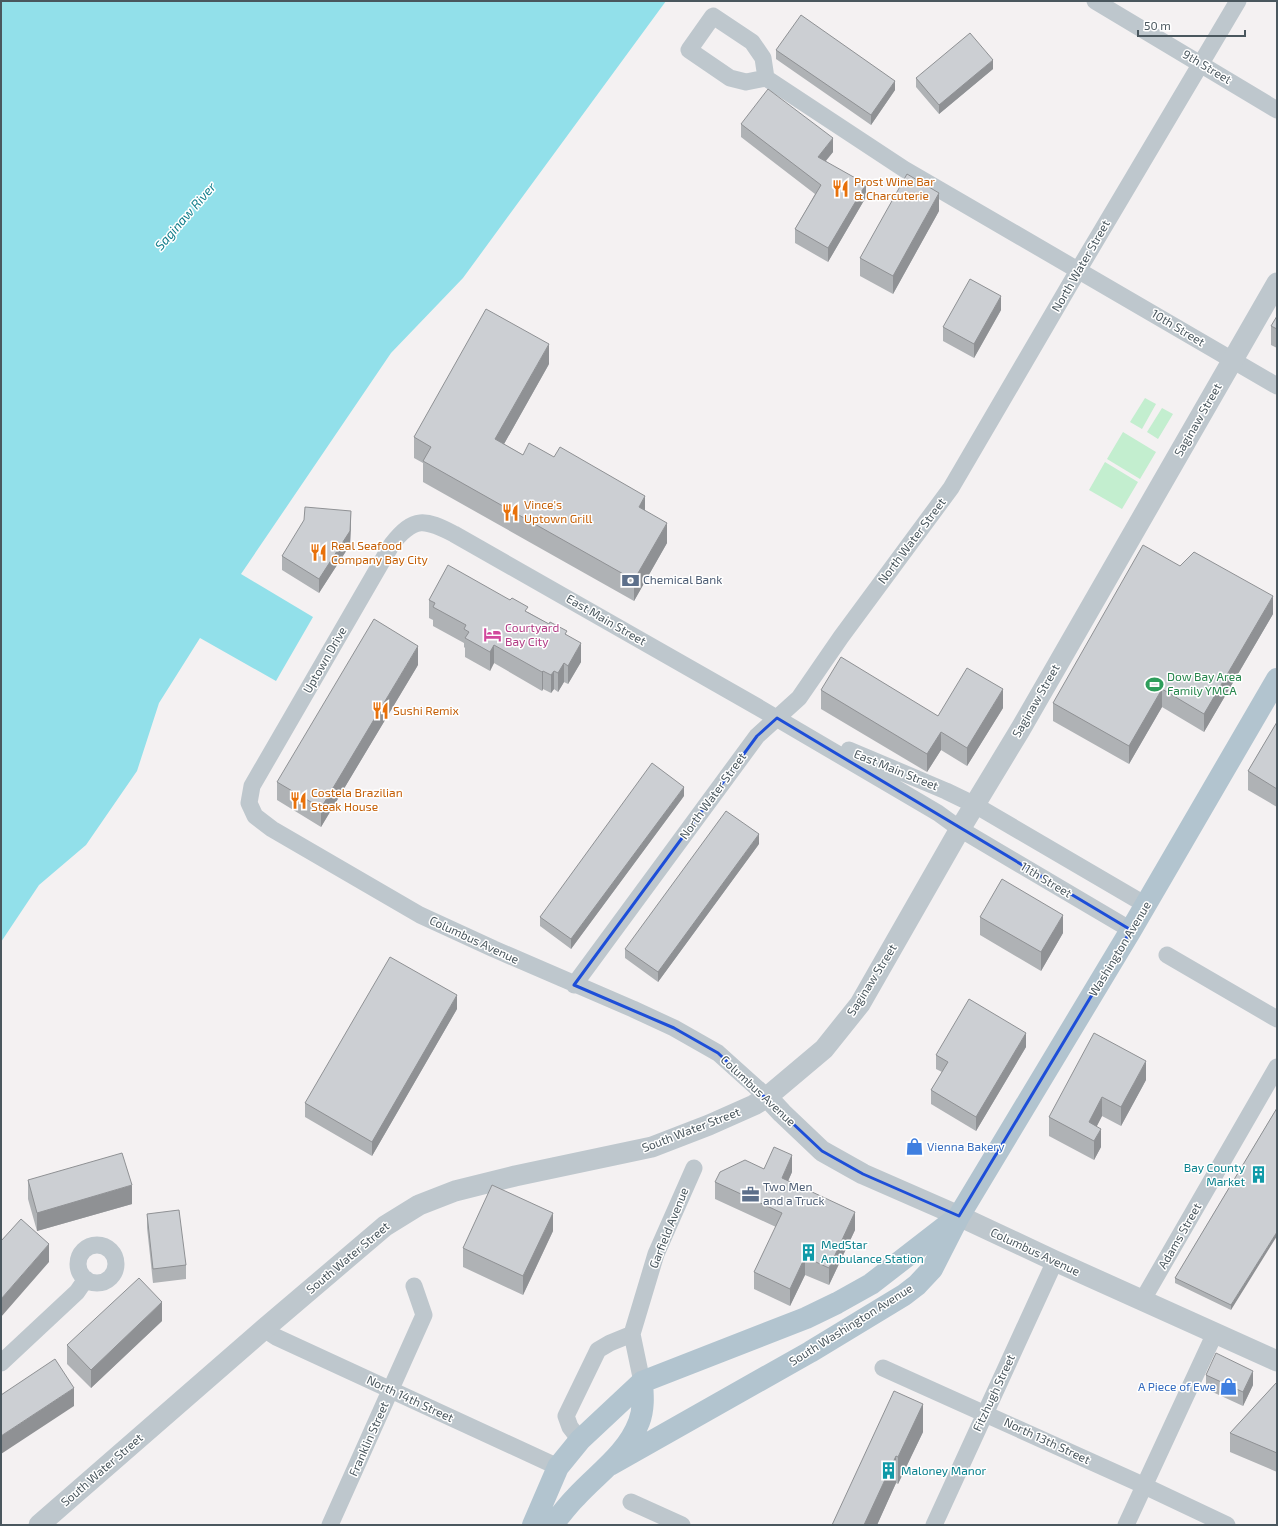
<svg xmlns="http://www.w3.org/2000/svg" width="1278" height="1526" viewBox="0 0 1278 1526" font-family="'Exo 2',sans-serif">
  <rect width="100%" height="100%" fill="#f4f1f2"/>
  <path fill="#c3eecf" d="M 1145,398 L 1156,404 L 1142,429 L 1130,422 Z
    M 1162,408 L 1173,414 L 1158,439 L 1147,432 Z
    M 1123,432 L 1156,452 L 1140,479 L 1107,459 Z
    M 1105,462 L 1138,482 L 1122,509 L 1089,490 Z"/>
  <path fill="#92e0ea" d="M 1,1 L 666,1 L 463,278 L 391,353 L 241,574 L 313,617 L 276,681 L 200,638 L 159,703 L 137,771 L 86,845 L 39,885 L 1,942 Z"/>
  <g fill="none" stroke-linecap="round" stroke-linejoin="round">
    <path stroke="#bec7cd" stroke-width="17" d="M 1095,1 L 1277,110
      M 766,78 L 746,82 L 730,78 L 689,50 L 713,16 L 752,42 L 763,58 L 766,78 L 904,169 L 1277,386
      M 849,750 L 946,791 L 975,805 L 1146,905
      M 1167,955 L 1277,1019
      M 574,985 L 757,736 L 799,698 L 841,637 L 951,488 L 1079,269 L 1238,1
      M 767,1097 L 718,1053 L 674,1028 L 633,1009 L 494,949 L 420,915 L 272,829 L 255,816 L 249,803 L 252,786 L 392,544 C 414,516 425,519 454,534 L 756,706 L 938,813 L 960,829 L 1131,930
      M78 1264a19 19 0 1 1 38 0a19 19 0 1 1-38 0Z
      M 1142,1301 L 1277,1067
      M 264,1329 L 276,1337 L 558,1467
      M 1,1363 L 77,1292 L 86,1279
      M 883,1368 L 1134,1481 L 1227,1525
      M 642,1382 L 632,1334 L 656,1254 L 694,1168
      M 580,1440 L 570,1427 L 566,1416 L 598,1350 L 610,1343 L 632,1334
      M 631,1502 L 682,1525
      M 330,1525 L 424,1315 L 414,1286
      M 934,1525 L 1055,1261
      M 1126,1525 L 1215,1333"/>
    <path stroke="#bec7cd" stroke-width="21" d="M 767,1097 L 782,1113 L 822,1151 L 863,1174 L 959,1216 L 1055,1261 L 1277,1361
      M 39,1525 L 264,1329 L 385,1226 L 419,1205 L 455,1191 L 515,1176 L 652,1147 L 709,1125 L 754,1105 L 767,1097 L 824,1049 L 860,1004 L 960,829 L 1020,730 L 1277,283"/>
    <path stroke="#b2c4cf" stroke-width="22" d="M 610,1465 L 810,1352 L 904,1295 L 917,1285 L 932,1269 L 959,1216 L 1131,930 L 1277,679
      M 533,1525 L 558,1467 L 580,1440 L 642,1382 L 806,1318 L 837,1303 L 871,1284 L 955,1219
      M 552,1525 C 560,1516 567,1506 576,1497 C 598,1473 627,1454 639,1422 C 644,1409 643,1396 642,1382"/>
  </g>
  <path fill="#afb2b5" d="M 776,50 L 895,90 L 871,125 L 776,59 Z
    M 993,69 L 939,114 L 916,87 L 916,78 Z
    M 741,124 L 833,152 L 826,161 L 866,197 L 828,262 L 795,243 L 795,229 L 815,194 L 741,137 Z
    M 939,211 L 893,294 L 860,276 L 860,258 Z
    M 1001,310 L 974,358 L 943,341 L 943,327 Z
    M 1271,326 L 1277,329 L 1277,348 L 1271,345 Z
    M 549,364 L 504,444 L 523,455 L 645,511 L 667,543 L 634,601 L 423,482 L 423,463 L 414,458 L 414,437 Z
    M 351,525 L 350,545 L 319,593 L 282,570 L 282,556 Z
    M 1180,566 L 1273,614 L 1204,732 L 1162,707 L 1129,764 L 1053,721 L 1053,703 Z
    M 429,600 L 528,612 L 567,635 L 581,662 L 568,684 L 564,682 L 558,692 L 554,689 L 551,693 L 543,689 L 542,691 L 494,663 L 490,671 L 465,657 L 465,648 L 464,647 L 464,643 L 433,626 L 433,620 L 429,618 Z
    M 418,665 L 321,827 L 277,800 L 277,782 Z
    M 821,690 L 938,716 L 1003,708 L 967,766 L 941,750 L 927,772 L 821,709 Z
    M 1277,722 L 1277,807 L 1248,790 L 1248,771 Z
    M 684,796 L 571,949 L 540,926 L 540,917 Z
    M 759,844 L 658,982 L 625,958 L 625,949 Z
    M 980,917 L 1063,933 L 1041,971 L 980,935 Z
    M 457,1009 L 372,1156 L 305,1117 L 305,1103 Z
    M 1026,1047 L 976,1131 L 931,1104 L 931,1090 L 942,1072 L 936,1069 L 936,1055 Z
    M 1146,1080 L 1121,1126 L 1102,1116 L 1097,1126 L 1101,1147 L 1094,1160 L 1049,1136 L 1049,1117 Z
    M 1277,1108 L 1231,1310 L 1175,1283 L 1175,1278 Z
    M 764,1169 L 792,1172 L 788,1181 L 855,1230 L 829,1285 L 805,1275 L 790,1306 L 754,1289 L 754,1272 L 776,1227 L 715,1199 L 715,1182 Z
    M 28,1180 L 132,1204 L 37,1231 L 28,1199 Z
    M 147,1214 L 186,1265 L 186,1279 L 153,1283 L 147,1228 Z
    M 553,1231 L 523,1295 L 463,1267 L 463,1248 Z
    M 162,1321 L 91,1388 L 67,1364 L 67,1345 Z
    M 1206,1375 L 1253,1385 L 1243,1406 L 1206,1389 Z
    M 1277,1382 L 1277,1472 L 1230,1452 L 1230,1433 Z
    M 923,1404 L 923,1432 L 898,1484 L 896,1483 L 877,1525 L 832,1525 Z"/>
  <path fill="#8f9194" d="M 993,60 L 993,69 L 939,114 L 939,105 Z
    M 895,81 L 895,90 L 871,125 L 871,115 Z
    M 833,138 L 833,152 L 818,170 L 818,157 Z
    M 866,184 L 866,197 L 828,262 L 828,248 Z
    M 939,193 L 939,211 L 893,294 L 893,276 Z
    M 1001,296 L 1001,310 L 974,358 L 974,344 Z
    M 549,344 L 549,364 L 495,460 L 495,439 Z
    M 645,496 L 645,517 L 639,507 Z
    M 351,511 L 351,525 L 350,545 L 319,593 L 319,579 Z
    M 667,523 L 667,543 L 634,601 L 634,580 Z
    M 1273,596 L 1273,614 L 1204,732 L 1204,714 Z
    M 581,643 L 581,662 L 568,684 L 568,666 Z
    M 494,645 L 494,663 L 490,671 L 490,652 Z
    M 418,646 L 418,665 L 321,827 L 321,808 Z
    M 564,663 L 564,682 L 558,692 L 558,673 Z
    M 543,671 L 543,689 L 542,691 L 542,672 Z
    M 554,671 L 554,689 L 551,693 L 551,675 Z
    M 1003,689 L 1003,708 L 967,766 L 967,748 Z
    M 1162,689 L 1162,707 L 1129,764 L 1129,746 Z
    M 941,732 L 941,750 L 927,772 L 927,754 Z
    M 684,787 L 684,796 L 571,949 L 571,939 Z
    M 759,834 L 759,844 L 658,982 L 658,972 Z
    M 1063,915 L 1063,933 L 1041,971 L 1041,952 Z
    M 457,995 L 457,1009 L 372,1156 L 372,1142 Z
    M 1026,1033 L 1026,1047 L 976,1131 L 976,1117 Z
    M 1146,1061 L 1146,1080 L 1121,1126 L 1121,1107 Z
    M 1102,1097 L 1102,1116 L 1090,1139 L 1089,1122 Z
    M 1101,1129 L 1101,1147 L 1094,1160 L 1094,1141 Z
    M 792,1155 L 792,1172 L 782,1195 L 782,1178 Z
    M 132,1185 L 132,1204 L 37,1231 L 37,1213 Z
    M 855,1212 L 855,1230 L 829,1285 L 829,1268 Z
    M 553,1213 L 553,1231 L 523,1295 L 523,1276 Z
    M 1277,1232 L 1277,1236 L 1231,1310 L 1231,1305 Z
    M 49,1244 L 49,1262 L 1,1317 L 1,1299 Z
    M 805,1257 L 805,1275 L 790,1306 L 790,1289 Z
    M 162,1302 L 162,1321 L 91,1388 L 91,1370 Z
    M 1253,1371 L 1253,1385 L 1243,1406 L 1243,1392 Z
    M 74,1388 L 74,1406 L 1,1454 L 1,1436 Z
    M 923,1404 L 923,1432 L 898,1484 L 898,1457 Z
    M 896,1456 L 896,1483 L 877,1525 L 864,1525 Z"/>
  <path fill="#cccfd3" stroke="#8f9194" d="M 801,15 L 895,81 L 871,115 L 776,50 Z
    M 970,33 L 993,60 L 939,105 L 916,78 Z
    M 768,89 L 833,138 L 818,157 L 866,184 L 828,248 L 795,229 L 821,185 L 741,124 Z
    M 907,174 L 939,193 L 893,276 L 860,258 Z
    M 970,279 L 1001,296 L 974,344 L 943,327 Z
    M 486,309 L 549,344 L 495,439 L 523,455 L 529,443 L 554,457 L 560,447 L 645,496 L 639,507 L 667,523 L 634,580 L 423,461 L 431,447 L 414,437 Z
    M 1277,316 L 1277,329 L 1271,326 Z
    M 305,507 L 351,511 L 350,531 L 319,579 L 282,556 L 304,520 Z
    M 1143,545 L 1180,566 L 1194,552 L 1273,596 L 1204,714 L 1162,689 L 1129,746 L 1053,703 Z
    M 448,565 L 510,600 L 512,598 L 528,607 L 525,611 L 549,624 L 550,622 L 567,631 L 565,634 L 581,643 L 568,666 L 564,663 L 558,673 L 554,671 L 551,675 L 543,671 L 542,672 L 494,645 L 490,652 L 465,638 L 469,632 L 464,629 L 466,625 L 433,607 L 435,603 L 429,600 Z
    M 374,619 L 418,646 L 321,808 L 277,782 Z
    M 841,657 L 938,716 L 967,668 L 1003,689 L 967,748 L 941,732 L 927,754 L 821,690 Z
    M 1277,722 L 1277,789 L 1248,771 Z
    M 652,763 L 684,787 L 571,939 L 540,917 Z
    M 726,811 L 759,834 L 658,972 L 625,949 Z
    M 1002,879 L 1063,915 L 1041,952 L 980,917 Z
    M 390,957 L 457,995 L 372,1142 L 305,1103 Z
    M 969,999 L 1026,1033 L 976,1117 L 931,1090 L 948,1062 L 936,1055 Z
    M 1094,1033 L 1146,1061 L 1121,1107 L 1102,1097 L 1089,1122 L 1101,1129 L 1094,1141 L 1049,1117 Z
    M 1277,1108 L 1277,1232 L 1231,1305 L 1175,1278 Z
    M 774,1147 L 792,1155 L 782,1178 L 855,1212 L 829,1268 L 805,1257 L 790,1289 L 754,1272 L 782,1213 L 715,1182 L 720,1172 L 745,1160 L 764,1169 Z
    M 122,1153 L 132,1185 L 37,1213 L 28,1180 Z
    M 492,1185 L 553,1213 L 523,1276 L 463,1248 Z
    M 179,1210 L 186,1265 L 153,1269 L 147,1214 Z
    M 21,1219 L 49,1244 L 1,1299 L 1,1241 Z
    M 139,1278 L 162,1302 L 91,1370 L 67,1345 Z
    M 1216,1353 L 1253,1371 L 1243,1392 L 1206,1375 Z
    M 55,1359 L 74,1388 L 1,1436 L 1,1395 Z
    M 1277,1382 L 1277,1453 L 1230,1433 Z
    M 894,1391 L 923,1404 L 898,1457 L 896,1456 L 864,1525 L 832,1525 Z"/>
  <path fill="none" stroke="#1d4ed8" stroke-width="3" stroke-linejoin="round" d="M 777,718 L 1131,930 L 959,1216 L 863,1174 L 822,1151 L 718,1053 L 674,1028 L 574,985 L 757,736 Z"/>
  <defs>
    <symbol id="restaurant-bare" viewBox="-9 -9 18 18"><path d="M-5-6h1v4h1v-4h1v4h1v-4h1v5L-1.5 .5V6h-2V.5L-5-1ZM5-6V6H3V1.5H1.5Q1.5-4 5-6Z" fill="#e8710a" stroke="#fff" stroke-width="2.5" paint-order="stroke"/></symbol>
    <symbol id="bank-bare" viewBox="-9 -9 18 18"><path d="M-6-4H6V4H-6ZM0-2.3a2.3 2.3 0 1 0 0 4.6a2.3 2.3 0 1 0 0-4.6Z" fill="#5c6f8a" stroke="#fff" stroke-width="2.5" paint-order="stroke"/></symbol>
    <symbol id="hotel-bare" viewBox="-9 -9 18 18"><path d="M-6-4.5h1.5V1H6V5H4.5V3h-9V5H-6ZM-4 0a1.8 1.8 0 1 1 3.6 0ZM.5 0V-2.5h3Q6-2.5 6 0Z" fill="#d1479c" stroke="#fff" stroke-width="2.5" paint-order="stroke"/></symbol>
    <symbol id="stadium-bare" viewBox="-9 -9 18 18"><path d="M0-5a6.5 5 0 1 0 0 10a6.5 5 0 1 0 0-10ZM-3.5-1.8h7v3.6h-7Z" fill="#2e9e5b" stroke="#fff" stroke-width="2.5" paint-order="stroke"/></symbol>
    <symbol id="shop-bare" viewBox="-9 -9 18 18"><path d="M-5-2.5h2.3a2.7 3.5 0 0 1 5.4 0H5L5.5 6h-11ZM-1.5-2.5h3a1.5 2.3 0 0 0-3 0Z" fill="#3f7fe0" stroke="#fff" stroke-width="2.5" paint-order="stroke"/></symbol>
    <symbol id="building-bare" viewBox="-9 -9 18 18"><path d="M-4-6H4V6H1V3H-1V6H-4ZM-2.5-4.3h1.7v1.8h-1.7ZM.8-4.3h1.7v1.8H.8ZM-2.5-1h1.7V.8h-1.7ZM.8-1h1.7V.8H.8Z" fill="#0f9aa8" stroke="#fff" stroke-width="2.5" paint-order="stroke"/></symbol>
    <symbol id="office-bare" viewBox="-9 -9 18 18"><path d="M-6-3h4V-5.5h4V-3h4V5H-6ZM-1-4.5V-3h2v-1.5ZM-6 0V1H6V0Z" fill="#5c6f8a" stroke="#fff" stroke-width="2.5" paint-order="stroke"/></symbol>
  </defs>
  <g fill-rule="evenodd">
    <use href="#restaurant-bare" x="828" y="176" width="25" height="25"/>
    <use href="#restaurant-bare" x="498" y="500" width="25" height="25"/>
    <use href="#restaurant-bare" x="306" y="540" width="25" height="25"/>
    <use href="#bank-bare" x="618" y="568" width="25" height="25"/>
    <use href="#hotel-bare" x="480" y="622" width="25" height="25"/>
    <use href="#stadium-bare" x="1142" y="672" width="25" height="25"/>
    <use href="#restaurant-bare" x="368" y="698" width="25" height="25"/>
    <use href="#restaurant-bare" x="286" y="788" width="25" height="25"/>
    <use href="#shop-bare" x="902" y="1134" width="25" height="25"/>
    <use href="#building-bare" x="1246" y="1162" width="25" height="25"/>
    <use href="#office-bare" x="738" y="1182" width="25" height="25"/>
    <use href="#building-bare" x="796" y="1240" width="25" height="25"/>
    <use href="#shop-bare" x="1216" y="1374" width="25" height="25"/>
    <use href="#building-bare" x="876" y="1458" width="25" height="25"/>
  </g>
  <g text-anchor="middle" stroke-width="3" stroke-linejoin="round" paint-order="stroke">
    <g font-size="12" fill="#4a575e" stroke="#fff">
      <text transform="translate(1207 67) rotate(31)" y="4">9th Street</text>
      <text transform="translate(1081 266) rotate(-60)" y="4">North Water Street</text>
      <text transform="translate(1178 328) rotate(31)" y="4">10th Street</text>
      <text transform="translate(1198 420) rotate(-60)" y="4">Saginaw Street</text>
      <text transform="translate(912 541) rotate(-53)" y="4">North Water Street</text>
      <text transform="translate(606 620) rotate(30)" y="4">East Main Street</text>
      <text transform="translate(325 660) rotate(-60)" y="4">Uptown Drive</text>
      <text transform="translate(1036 701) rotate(-60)" y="4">Saginaw Street</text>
      <text transform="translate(896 770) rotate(22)" y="4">East Main Street</text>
      <text transform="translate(713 796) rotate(-54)" y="4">North Water Street</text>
      <text transform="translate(1046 880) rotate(31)" y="4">11th Street</text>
      <text transform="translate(474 940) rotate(25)" y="4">Columbus Avenue</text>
      <text transform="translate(1120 949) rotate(-59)" y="4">Washington Avenue</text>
      <text transform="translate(872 980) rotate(-58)" y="4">Saginaw Street</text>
      <text transform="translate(758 1091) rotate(43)" y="4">Columbus Avenue</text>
      <text transform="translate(691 1130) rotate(-21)" y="4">South Water Street</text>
      <text transform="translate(669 1228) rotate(-68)" y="4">Garfield Avenue</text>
      <text transform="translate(1180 1236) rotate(-60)" y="4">Adams Street</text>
      <text transform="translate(1035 1252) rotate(25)" y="4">Columbus Avenue</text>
      <text transform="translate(348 1258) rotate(-40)" y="4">South Water Street</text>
      <text transform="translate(851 1325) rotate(-32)" y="4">South Washington Avenue</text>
      <text transform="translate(994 1393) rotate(-65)" y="4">Fitzhugh Street</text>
      <text transform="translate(410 1399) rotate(25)" y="4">North 14th Street</text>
      <text transform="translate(369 1439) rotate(-66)" y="4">Franklin Street</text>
      <text transform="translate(1047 1441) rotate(25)" y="4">North 13th Street</text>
      <text transform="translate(102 1470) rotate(-41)" y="4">South Water Street</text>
    </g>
    <g font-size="12" fill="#c56008" stroke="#fff" text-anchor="start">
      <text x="854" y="186">Prost Wine Bar<tspan x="854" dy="14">&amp; Charcuterie</tspan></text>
      <text x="524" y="509">Vince's<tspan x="524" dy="14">Uptown Grill</tspan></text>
      <text x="331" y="550">Real Seafood<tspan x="331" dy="14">Company Bay City</tspan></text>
      <text x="393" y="715">Sushi Remix</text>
      <text x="311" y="797">Costela Brazilian<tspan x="311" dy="14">Steak House</tspan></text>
    </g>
    <g font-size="12" fill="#4e5e75" stroke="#fff" text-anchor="start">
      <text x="643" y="584">Chemical Bank</text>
      <text x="763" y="1191">Two Men<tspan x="763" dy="14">and a Truck</tspan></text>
    </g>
    <g font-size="12" fill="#b23c85" stroke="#fff" text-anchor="start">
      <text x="505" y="632">Courtyard<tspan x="505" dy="14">Bay City</tspan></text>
    </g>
    <g font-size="12" fill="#27864d" stroke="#fff" text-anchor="start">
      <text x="1167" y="681">Dow Bay Area<tspan x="1167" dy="14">Family YMCA</tspan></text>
    </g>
    <g font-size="12" fill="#366cbe" stroke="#fff" text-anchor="start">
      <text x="927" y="1151">Vienna Bakery</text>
      <text x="1216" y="1391" text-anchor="end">A Piece of Ewe</text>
    </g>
    <g font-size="12" fill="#0d838f" stroke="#fff" text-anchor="start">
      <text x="1245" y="1172" text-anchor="end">Bay County<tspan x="1245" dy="14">Market</tspan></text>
      <text x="821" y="1249">MedStar<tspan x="821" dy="14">Ambulance Station</tspan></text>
      <text x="901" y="1475">Maloney Manor</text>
    </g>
    <g font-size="13" font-style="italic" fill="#127e8b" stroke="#fff">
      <text transform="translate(185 216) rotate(-49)" y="5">Saginaw River</text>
    </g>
  </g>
  <rect width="1278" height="1526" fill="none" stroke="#4a575e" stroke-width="4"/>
  <path d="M1138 30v6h107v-6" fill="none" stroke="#4a575e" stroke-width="2"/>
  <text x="1144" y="30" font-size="12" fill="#4a575e" stroke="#ffffff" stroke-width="3" paint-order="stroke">50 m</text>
</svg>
